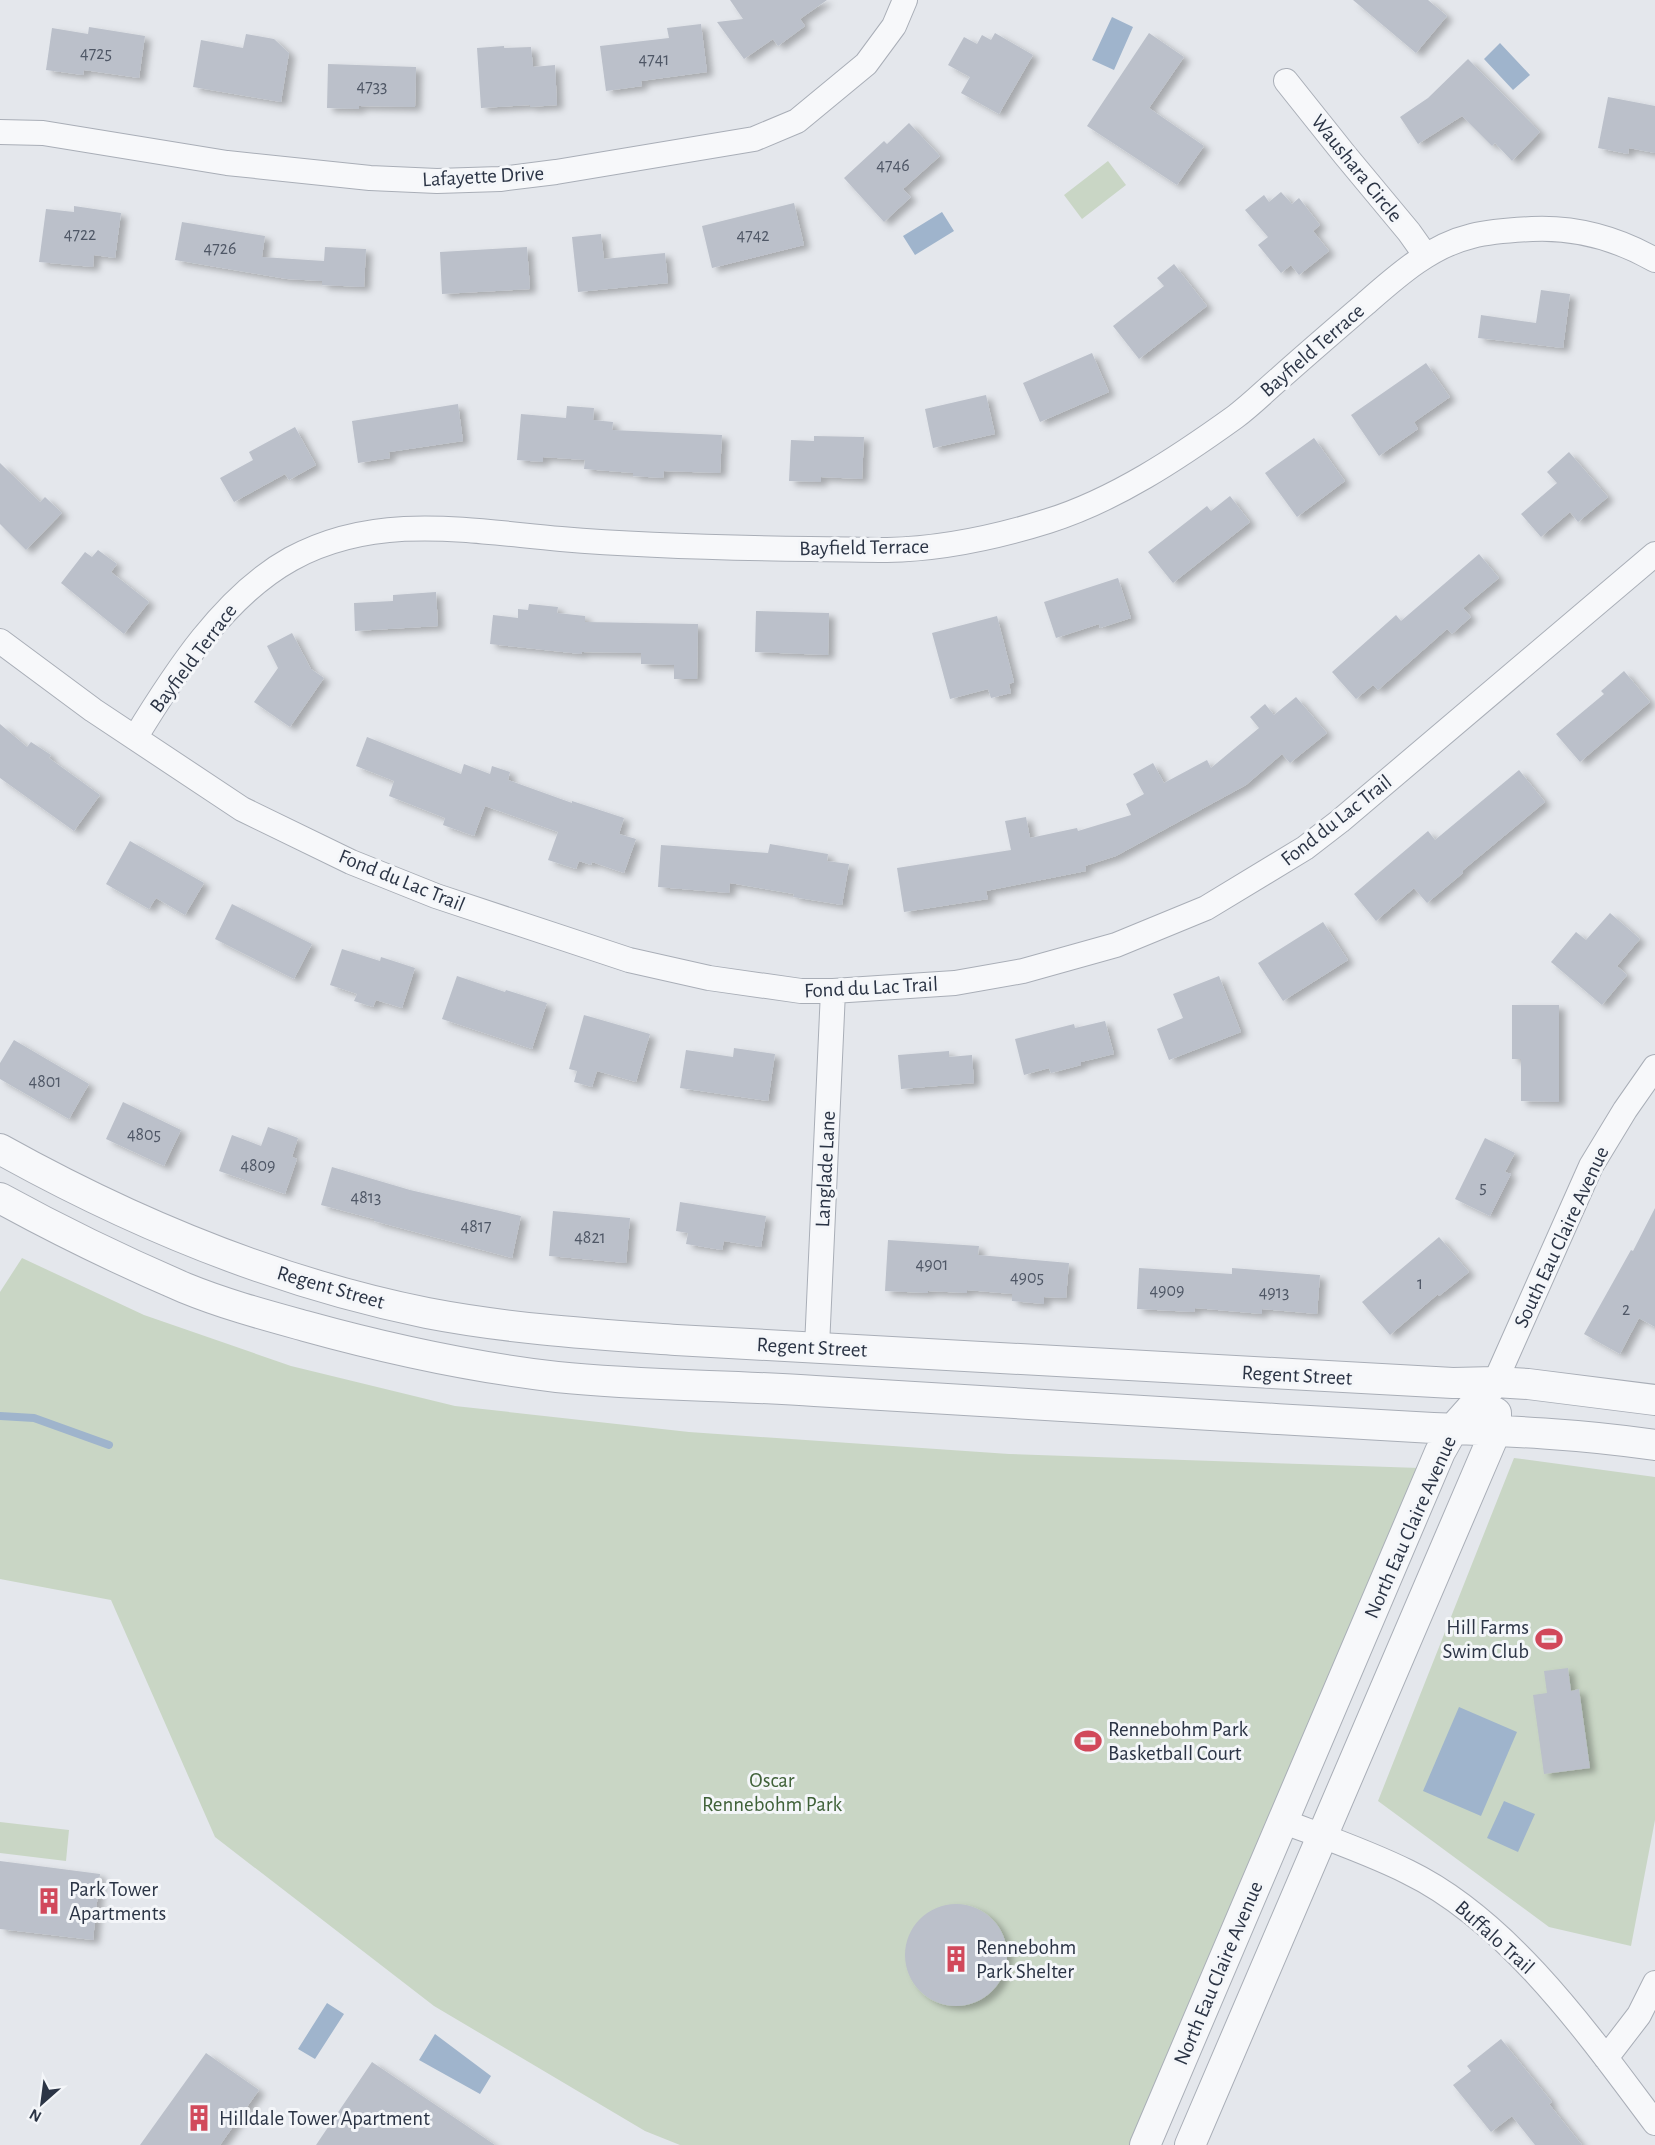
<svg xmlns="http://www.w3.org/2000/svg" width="1655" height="2145" viewBox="0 0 1655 2145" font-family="'Alegreya Sans',sans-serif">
  <defs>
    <filter id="shadow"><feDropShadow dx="6" dy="4" stdDeviation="3" flood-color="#0004"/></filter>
  </defs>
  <rect width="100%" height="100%" fill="#e4e7ec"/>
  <path fill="#c9d6c5" d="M 1108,161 L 1126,185 L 1082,219 L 1064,195 Z
    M 22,1258 L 144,1315 L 291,1366 L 455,1406 L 689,1432 L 1009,1454 L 1420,1468 L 1133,2145 L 680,2145 L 645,2131 L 434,2006 L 215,1837 L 111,1600 L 0,1579 L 0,1292 Z
    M 1514,1458 L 1655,1477 L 1655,1820 L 1631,1946 L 1549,1927 L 1378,1801 Z
    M 0,1822 L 69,1830 L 66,1861 L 0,1853 Z"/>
  <path fill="#9fb4cc" d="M 1112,17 L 1133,27 L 1114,70 L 1092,60 Z
    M 1500,43 L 1530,75 L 1513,90 L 1484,59 Z
    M 942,212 L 954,231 L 915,255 L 903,236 Z
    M 1459,1707 L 1517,1732 L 1481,1816 L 1423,1791 Z
    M 1504,1801 L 1535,1814 L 1518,1852 L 1487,1838 Z
    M 327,2003 L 344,2014 L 315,2059 L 298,2049 Z
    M 435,2034 L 491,2076 L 480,2094 L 419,2060 Z"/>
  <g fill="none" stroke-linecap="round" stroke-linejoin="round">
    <path stroke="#9fb4cc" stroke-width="8" d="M 0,1416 L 34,1418 L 109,1445"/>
  </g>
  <path fill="#bbc0ca" filter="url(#shadow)" d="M 730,0 L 827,0 L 800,19 L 805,26 L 778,46 L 773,39 L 744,59 L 717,22 L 743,19 Z
    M 1353,0 L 1428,0 L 1447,16 L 1416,53 Z
    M 701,24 L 707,72 L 641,81 L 642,86 L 606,91 L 600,46 L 669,38 L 667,28 Z
    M 89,27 L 145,36 L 139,78 L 84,70 L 83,75 L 46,70 L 52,28 L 88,34 Z
    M 995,33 L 1033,55 L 999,114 L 961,93 L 970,77 L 948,65 L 964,37 L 977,44 L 982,35 L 991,40 Z
    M 1149,33 L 1184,57 L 1149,108 L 1204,146 L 1177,185 L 1087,126 Z
    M 246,34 L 274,39 L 289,53 L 281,102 L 193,87 L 201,40 L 243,48 Z
    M 504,46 L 504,48 L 531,47 L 533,67 L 555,65 L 557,105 L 530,107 L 530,105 L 481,108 L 477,48 Z
    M 1468,59 L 1540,132 L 1512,161 L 1495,143 L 1492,146 L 1462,116 L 1418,144 L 1400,117 L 1428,98 Z
    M 328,64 L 416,67 L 415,107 L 359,106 L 359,109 L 327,108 Z
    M 1608,97 L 1655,106 L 1655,153 L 1629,148 L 1628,154 L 1598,148 Z
    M 909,123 L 940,156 L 903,189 L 911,197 L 884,222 L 844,178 L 884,141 L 887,144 Z
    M 1281,192 L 1292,204 L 1299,198 L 1320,225 L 1313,231 L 1329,251 L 1299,275 L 1291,265 L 1281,273 L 1258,245 L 1268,237 L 1245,210 L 1264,195 L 1269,202 Z
    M 794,203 L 804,245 L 712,268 L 702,226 Z
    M 74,206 L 121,213 L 115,258 L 94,255 L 93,267 L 39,262 L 46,209 L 74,212 Z
    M 182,222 L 265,236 L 262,257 L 324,261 L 325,247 L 366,249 L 364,287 L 322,285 L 322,281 L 287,279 L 175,260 Z
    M 601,234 L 604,259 L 665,253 L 668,283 L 578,292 L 572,237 Z
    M 527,247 L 530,289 L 442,294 L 440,252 Z
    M 1174,264 L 1207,306 L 1139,359 L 1113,326 L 1164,286 L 1157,278 Z
    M 1541,290 L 1570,294 L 1563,348 L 1478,338 L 1481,315 L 1536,323 Z
    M 1092,353 L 1109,392 L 1040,422 L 1023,383 Z
    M 1426,363 L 1450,397 L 1414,422 L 1418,429 L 1379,456 L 1351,415 Z
    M 986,395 L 995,434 L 933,448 L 925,409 Z
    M 458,404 L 463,441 L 389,452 L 390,458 L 358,463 L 352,421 Z
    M 567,406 L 594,408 L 593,420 L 613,422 L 612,430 L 722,435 L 720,473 L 664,471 L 663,478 L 633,476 L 633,473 L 584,469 L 585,460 L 543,457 L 543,462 L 517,460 L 521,414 L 566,418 Z
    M 295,427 L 316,465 L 289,480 L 285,474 L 234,502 L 220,478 L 253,460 L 249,452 Z
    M 814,436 L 864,437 L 862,479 L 821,477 L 821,482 L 789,481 L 791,440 L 814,441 Z
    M 1314,438 L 1345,481 L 1297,517 L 1265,473 Z
    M 1569,452 L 1608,497 L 1578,522 L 1570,512 L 1541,537 L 1521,514 L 1557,483 L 1547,472 Z
    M 0,463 L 40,502 L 45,497 L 62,513 L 26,550 L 0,524 Z
    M 1230,496 L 1250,522 L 1173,583 L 1148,552 L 1207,506 L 1211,511 Z
    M 98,550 L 117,564 L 111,572 L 149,602 L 124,634 L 61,583 L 85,552 L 92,557 Z
    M 1479,554 L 1499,578 L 1463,608 L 1471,617 L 1452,634 L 1447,629 L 1378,690 L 1373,685 L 1356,699 L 1332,672 L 1396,615 L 1401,621 Z
    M 1118,578 L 1131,618 L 1100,628 L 1099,624 L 1056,638 L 1044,602 Z
    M 436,592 L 438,626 L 355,631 L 354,603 L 393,601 L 393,595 Z
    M 529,604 L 558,607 L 557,613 L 585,616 L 585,622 L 698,624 L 697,679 L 674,679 L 674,665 L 641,664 L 641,653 L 582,652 L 581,654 L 490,644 L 493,615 L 518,618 L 518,609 L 528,610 Z
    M 756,611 L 829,613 L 828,655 L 755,652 Z
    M 997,616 L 1014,682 L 1009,684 L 1011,693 L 991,698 L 988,689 L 950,699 L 932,633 Z
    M 292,633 L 311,669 L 324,678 L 290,727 L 254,702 L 278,668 L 267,646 Z
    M 1624,671 L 1650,702 L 1580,762 L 1556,734 L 1604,694 L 1601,691 Z
    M 1296,697 L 1327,733 L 1290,763 L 1282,754 L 1246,785 L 1116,856 L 1085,866 L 1086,871 L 986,891 L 988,899 L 904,912 L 897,868 L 1011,850 L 1005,821 L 1026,817 L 1030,838 L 1077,828 L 1078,831 L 1131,815 L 1126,804 L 1144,794 L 1133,774 L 1153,763 L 1164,783 L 1207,760 L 1211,768 L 1259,728 L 1250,717 L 1265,704 L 1274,715 Z
    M 0,724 L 27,747 L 31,742 L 51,755 L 49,758 L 100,795 L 74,831 L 0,778 Z
    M 367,737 L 461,774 L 464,764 L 490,774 L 492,766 L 510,772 L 508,780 L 572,803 L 572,801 L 624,818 L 619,834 L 636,839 L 624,873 L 592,862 L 591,865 L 579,861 L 576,869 L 548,860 L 558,832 L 485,806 L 474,836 L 443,825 L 445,818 L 389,796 L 394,781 L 356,766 Z
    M 1519,770 L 1545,802 L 1462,871 L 1463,873 L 1427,903 L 1414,888 L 1376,921 L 1354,894 L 1428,831 L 1435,840 Z
    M 130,841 L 204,883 L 185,915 L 156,898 L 149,909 L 106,884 Z
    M 770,844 L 828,854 L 827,861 L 849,864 L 842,905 L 793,897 L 794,894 L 730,883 L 729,893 L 658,887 L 661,845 L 768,853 Z
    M 232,904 L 312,944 L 294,979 L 215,939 Z
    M 1610,913 L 1640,939 L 1617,966 L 1627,975 L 1602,1005 L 1551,962 L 1576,932 L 1586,940 Z
    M 1323,922 L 1348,960 L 1283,1001 L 1258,963 Z
    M 342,949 L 380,961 L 381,957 L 415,968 L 402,1008 L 376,1000 L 373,1007 L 354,1001 L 357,994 L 330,985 Z
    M 457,976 L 505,992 L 506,990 L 547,1003 L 532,1049 L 442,1019 Z
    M 1219,976 L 1241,1032 L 1169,1060 L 1157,1029 L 1183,1018 L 1173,994 Z
    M 1512,1005 L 1559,1005 L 1559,1102 L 1521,1101 L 1521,1059 L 1512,1059 Z
    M 584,1015 L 650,1034 L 636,1082 L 597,1071 L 592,1087 L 574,1082 L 577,1071 L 569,1069 Z
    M 1105,1021 L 1114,1054 L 1081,1062 L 1081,1065 L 1051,1073 L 1049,1068 L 1024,1075 L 1015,1039 L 1074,1024 L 1075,1028 Z
    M 14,1040 L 89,1084 L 69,1119 L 0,1079 L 0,1063 Z
    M 734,1048 L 775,1054 L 768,1101 L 680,1088 L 686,1050 L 733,1057 Z
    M 949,1051 L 949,1057 L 972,1055 L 974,1083 L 901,1089 L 898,1055 Z
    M 123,1102 L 181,1130 L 164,1166 L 106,1139 Z
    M 268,1127 L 298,1138 L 292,1157 L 297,1159 L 285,1194 L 219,1171 L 232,1135 L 261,1146 Z
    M 1485,1138 L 1515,1153 L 1505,1172 L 1511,1174 L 1490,1216 L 1455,1199 Z
    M 332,1167 L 410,1190 L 521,1216 L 512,1258 L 374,1221 L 374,1219 L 321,1205 Z
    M 680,1202 L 766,1216 L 761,1247 L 724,1241 L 722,1250 L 686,1244 L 688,1233 L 676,1231 Z
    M 1655,1208 L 1655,1327 L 1639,1318 L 1620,1354 L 1584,1334 L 1631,1250 L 1633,1251 Z
    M 553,1211 L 630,1218 L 626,1263 L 549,1256 Z
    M 1439,1237 L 1469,1272 L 1439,1296 L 1438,1294 L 1390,1335 L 1362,1302 Z
    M 888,1240 L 979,1246 L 978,1255 L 1069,1263 L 1066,1298 L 1044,1297 L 1044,1304 L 1012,1301 L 1012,1294 L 967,1290 L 967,1293 L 928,1291 L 928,1293 L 885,1291 Z
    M 1139,1268 L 1232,1274 L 1232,1268 L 1320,1275 L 1317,1314 L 1262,1309 L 1262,1314 L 1195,1308 L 1194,1312 L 1137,1309 Z
    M 1568,1668 L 1571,1691 L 1579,1689 L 1590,1768 L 1544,1774 L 1533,1695 L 1547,1693 L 1544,1671 Z
    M 0,1861 L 100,1874 L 93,1940 L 0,1929 Z
    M905 1955a51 51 0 1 1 102 0a51 51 0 1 1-102 0Z
    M 1501,2039 L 1552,2102 L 1549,2104 L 1582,2145 L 1535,2145 L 1512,2116 L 1491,2132 L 1453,2085 L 1471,2071 L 1467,2066 Z
    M 206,2053 L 259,2090 L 220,2145 L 140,2145 Z
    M 372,2062 L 495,2145 L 316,2145 Z"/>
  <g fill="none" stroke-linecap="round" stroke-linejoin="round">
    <defs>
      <path id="minor" d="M 1286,81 L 1345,155 L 1409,232 L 1426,256
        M 0,132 L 43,133 L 227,163 L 370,178 L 437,181 L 500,179 L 556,172 L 754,139 L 797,121 L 866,64 L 894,26 L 905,0
        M 0,641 L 93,710 L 242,809 L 351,862 L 436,896 L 629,960 L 709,978 L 801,991 L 833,991 L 955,983 L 1023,971 L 1116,945 L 1206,908 L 1305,848 L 1340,821 L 1655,554
        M 135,738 C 174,674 224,596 291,559 C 377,512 469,531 561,539 C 644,546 727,548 810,549 C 836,549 862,550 887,550 C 941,549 997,537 1048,521 C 1115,500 1178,458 1235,417 C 1251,405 1265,391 1280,378 C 1308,353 1336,329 1365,304 C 1397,276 1430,246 1472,236 C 1492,231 1512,230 1532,229 C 1575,227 1618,239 1655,260
        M 817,1347 L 833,991
        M 1495,1382 L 1591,1166 L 1625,1110 L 1655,1067
        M 1282,1821 C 1324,1837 1368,1852 1408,1872 C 1509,1921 1589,2035 1655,2123
        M 1606,2058 L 1639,2015 L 1655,1983"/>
      <path id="tertiary" d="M 0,1149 C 133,1223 278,1283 427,1313 C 510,1329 593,1334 676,1340 L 1453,1383 L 1495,1382 L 1528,1384 L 1655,1400
        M 0,1198 C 60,1231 122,1261 185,1288 C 224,1304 265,1315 305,1326 C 388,1349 471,1367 557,1377 C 643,1386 729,1385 815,1391 C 1021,1405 1227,1416 1433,1428 C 1507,1431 1581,1434 1655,1445
        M 1145,2145 L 1440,1452 L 1453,1429 L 1495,1382
        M 1190,2145 L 1496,1430 L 1496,1413"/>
    </defs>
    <use href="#minor" stroke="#a9aeb7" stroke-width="26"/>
    <use href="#tertiary" stroke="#a9aeb7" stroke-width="32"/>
    <use href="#minor" stroke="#f7f8fa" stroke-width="24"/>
    <use href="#tertiary" stroke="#f7f8fa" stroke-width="30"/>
  </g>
  <defs>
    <symbol id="stadium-bare" viewBox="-9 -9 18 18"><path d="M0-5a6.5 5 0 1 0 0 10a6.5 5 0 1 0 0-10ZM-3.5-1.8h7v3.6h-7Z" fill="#d1495b" stroke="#f4f6f9" stroke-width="2.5" paint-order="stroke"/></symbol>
    <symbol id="building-bare" viewBox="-9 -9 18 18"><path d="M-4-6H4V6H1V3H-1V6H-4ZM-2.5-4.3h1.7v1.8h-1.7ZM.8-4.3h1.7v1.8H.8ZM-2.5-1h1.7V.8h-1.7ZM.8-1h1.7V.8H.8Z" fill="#d1495b" stroke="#f4f6f9" stroke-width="2.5" paint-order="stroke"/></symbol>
  </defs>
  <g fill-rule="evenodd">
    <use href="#stadium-bare" x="1530" y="1620" width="38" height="38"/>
    <use href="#stadium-bare" x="1069" y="1722" width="38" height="38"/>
    <use href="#building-bare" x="30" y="1882" width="38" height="38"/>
    <use href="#building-bare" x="937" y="1940" width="38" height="38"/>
    <use href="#building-bare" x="180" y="2099" width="38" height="38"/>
  </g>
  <g text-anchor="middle" stroke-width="6" stroke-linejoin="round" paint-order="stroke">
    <g font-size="18" fill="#4f5766">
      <text x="96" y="59">4725</text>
      <text x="654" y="65">4741</text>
      <text x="372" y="92">4733</text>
      <text x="893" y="171">4746</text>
      <text x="80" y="240">4722</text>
      <text x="753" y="241">4742</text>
      <text x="220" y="254">4726</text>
      <text x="45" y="1087">4801</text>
      <text x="144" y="1140">4805</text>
      <text x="258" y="1171">4809</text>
      <text x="1483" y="1193">5</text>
      <text x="366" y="1203">4813</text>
      <text x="476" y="1232">4817</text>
      <text x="590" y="1243">4821</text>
      <text x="932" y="1270">4901</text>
      <text x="1027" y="1283">4905</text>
      <text x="1420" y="1289">1</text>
      <text x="1167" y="1296">4909</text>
      <text x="1274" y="1298">4913</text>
      <text x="1626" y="1315">2</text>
    </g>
    <g font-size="21" fill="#2b3445" stroke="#f4f6f9">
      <text transform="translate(1357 168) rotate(51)" y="7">Waushara Circle</text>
      <text transform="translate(483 176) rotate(-3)" y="7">Lafayette Drive</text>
      <text transform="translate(1312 350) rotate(-41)" y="7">Bayfield Terrace</text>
      <text transform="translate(864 547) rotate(-1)" y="7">Bayfield Terrace</text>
      <text transform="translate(193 658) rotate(-53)" y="7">Bayfield Terrace</text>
      <text transform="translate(1336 820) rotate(-38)" y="7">Fond du Lac Trail</text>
      <text transform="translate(402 880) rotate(22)" y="7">Fond du Lac Trail</text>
      <text transform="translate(871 987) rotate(-3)" y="7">Fond du Lac Trail</text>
      <text transform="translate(825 1169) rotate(-87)" y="7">Langlade Lane</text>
      <text transform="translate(1561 1237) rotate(-65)" y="7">South Eau Claire Avenue</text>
      <text transform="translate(331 1287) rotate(16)" y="7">Regent Street</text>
      <text transform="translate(812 1347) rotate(3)" y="7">Regent Street</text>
      <text transform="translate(1297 1375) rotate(3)" y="7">Regent Street</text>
      <text transform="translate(1410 1527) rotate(-66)" y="7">North Eau Claire Avenue</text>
      <text transform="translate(1495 1937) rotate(42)" y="7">Buffalo Trail</text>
      <text transform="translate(1218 1973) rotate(-67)" y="7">North Eau Claire Avenue</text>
    </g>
    <g font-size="21" fill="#2b3445" stroke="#f4f6f9" text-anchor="start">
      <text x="1529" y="1634" text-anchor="end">Hill Farms<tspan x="1529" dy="24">Swim Club</tspan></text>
      <text x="1108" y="1736">Rennebohm Park<tspan x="1108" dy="24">Basketball Court</tspan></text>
      <text x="69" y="1896">Park Tower<tspan x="69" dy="24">Apartments</tspan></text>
      <text x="976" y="1954">Rennebohm<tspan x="976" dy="24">Park Shelter</tspan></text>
      <text x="219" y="2125">Hilldale Tower Apartment</text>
    </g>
    <g font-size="21" fill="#3f6138" stroke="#f4f6f9">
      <text x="772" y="1787">Oscar<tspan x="772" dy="24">Rennebohm Park</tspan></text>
    </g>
  </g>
  <g transform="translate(42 2103) rotate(208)" stroke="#f4f6f9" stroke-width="4.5" paint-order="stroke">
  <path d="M0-4.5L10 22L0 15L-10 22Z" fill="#2b3445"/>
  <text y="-9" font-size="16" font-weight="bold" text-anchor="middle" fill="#2b3445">N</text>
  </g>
</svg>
